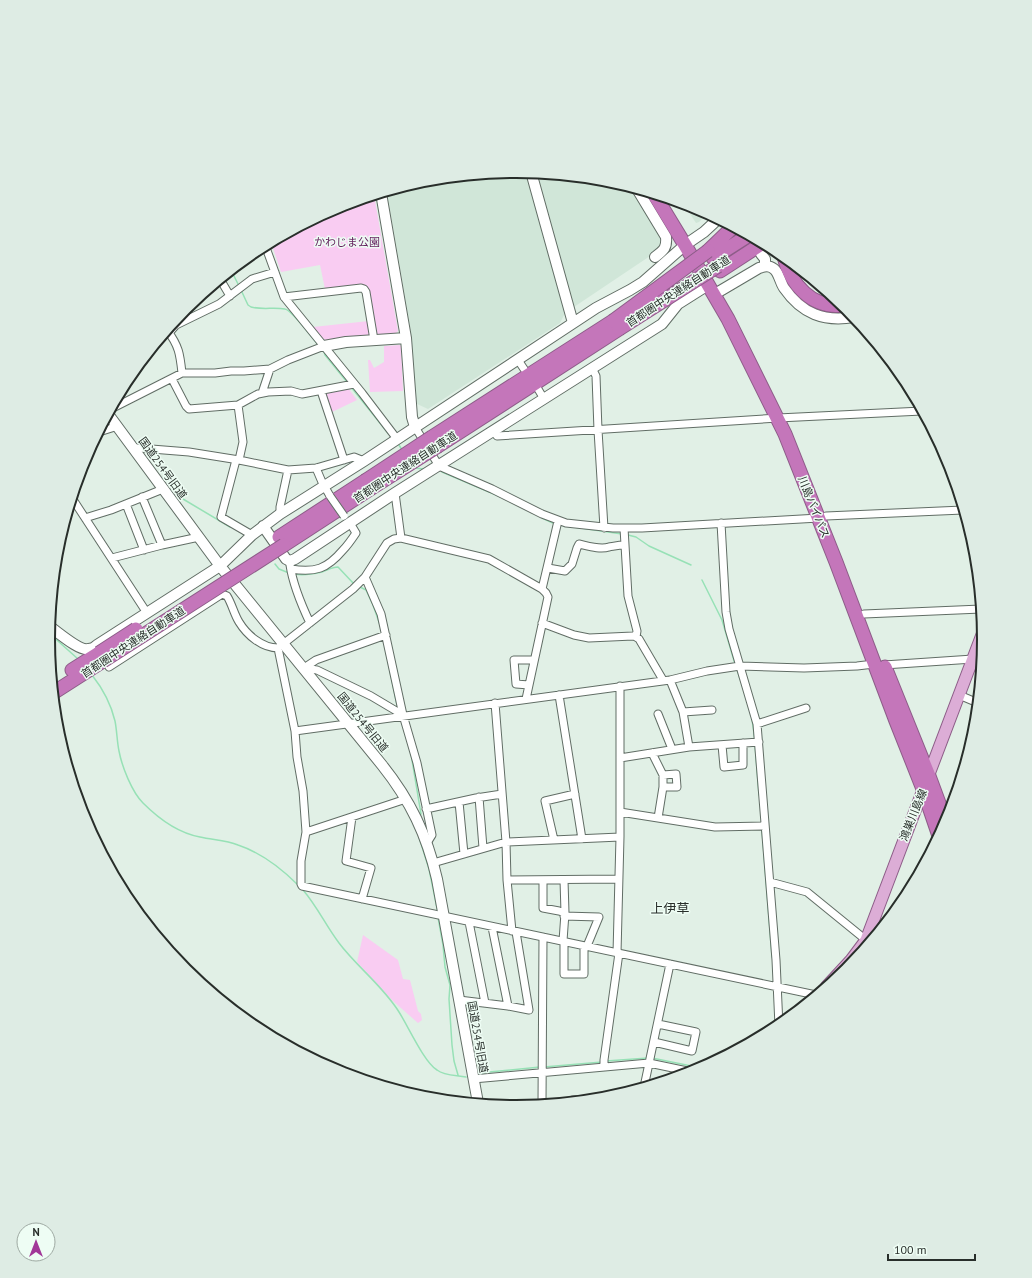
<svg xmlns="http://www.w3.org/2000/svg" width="1032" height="1278" viewBox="0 0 1032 1278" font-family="'PT Sans','Noto Sans JP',sans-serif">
  <rect width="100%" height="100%" fill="#e1f0e6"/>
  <path fill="#d0e6d8" d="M 516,171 L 608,180 L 630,187 L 664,242 L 653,254 L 565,313 L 560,323 L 428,409 L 415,403 L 411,332 L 387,192 L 425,180 Z
    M 683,203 L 695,207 L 708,213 L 699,222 L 696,223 Z"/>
  <path fill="#f9ccf2" d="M 374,195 L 398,331 L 396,333 L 378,335 L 375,330 L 369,291 L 325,289 L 320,265 L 281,272 L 271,242 L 337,207 Z
    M 369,321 L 370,333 L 369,335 L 326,340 L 322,338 L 313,327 Z
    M 400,345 L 401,346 L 403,391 L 370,392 L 368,360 L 370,360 L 374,368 L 384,362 L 384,346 Z
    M 348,388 L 357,400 L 330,413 L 325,393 Z
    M 363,935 L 398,960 L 403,979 L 410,980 L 418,1011 L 421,1014 L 422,1020 L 418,1023 L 393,1001 L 357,962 Z"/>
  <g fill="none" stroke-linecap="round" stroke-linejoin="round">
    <path stroke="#97e1b6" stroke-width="1.5" d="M 231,270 L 239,286
      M 241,290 L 248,305 L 251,307 C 262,310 274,307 285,309 C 292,310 313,339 319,346
      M 324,352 L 325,355 L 347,382
      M 351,387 L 388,433
      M 399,445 L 402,450
      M 414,468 L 424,469
      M 442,472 L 501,497
      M 183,499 L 230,527
      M 542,518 L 555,524
      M 560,525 L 622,534
      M 628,535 L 636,537 L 649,546 L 691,565
      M 275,564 L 279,569 L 289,573
      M 295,574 C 303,576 313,574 322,572 C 328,570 332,567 338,567 L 354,584
      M 702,580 L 722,620 L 735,664
      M 360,587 L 366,590 L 373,605 L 380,625
      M 49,633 L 78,659
      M 386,652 L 397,705
      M 737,669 L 740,679
      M 92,675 C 103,689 111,704 115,721 C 117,731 117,742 119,751 C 122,767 132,792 143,803 C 158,818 178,833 200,837 C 213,840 226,840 238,845 C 262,853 281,868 298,885
      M 752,719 L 755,741
      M 755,745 L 759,795
      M 411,754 L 421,814
      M 762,830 L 772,957
      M 419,837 L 429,869 L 438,913
      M 303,890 C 317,906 326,926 339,943 C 357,967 383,986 399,1012 C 408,1026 424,1062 437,1070 C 445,1076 456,1075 466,1077
      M 438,917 L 443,945 L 445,967 L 450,985 L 449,999 L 452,1045 L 454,1061 L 458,1075
      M 652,1058 L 701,1068
      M 606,1061 L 648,1058
      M 544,1067 L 602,1062
      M 479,1073 L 540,1067"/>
    <defs>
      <path id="street" d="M 265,245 L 284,297 L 362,393 L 397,439
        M 220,279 L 230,296
        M 284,297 L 361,288 L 364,289 L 366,292 L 374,340
        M 167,330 C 179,346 180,354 182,373
        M 169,333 L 176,325 L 219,304 L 252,279 L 275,272
        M 518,360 L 524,369
        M 592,368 L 596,376 L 598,430 L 604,528
        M 172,379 L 186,406 L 189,409 L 238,405 L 258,394 L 268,392 L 291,391 L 302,394 L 354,384
        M 538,389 L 544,399
        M 321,391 L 344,460
        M 262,393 L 270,369
        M 238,405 L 243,442 L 239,460
        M 111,409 L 182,373 L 215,373 L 231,371 L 244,371 L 270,369 L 288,360 L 324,346
        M 415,427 L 439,466 L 492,489 L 542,514 L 566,523 L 613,528 L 642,528 L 819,518
        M 493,431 L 497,436 L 778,418 L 922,411
        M 99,432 L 118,426
        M 134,448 L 139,448 L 189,452 L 239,460 L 288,470 L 316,468 L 354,457 L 364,461
        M 236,460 L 221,517 L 252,535
        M 316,468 L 322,482 L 330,496
        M 395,493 L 401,538
        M 142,497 L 162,545
        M 72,498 L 147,613
        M 126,504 L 144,550
        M 280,514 L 280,507 L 288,470
        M 826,516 L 963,510
        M 85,518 L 111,510 L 163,489
        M 721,523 L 726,612 L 729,629 L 757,724 L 776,960 L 779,1026
        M 624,528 L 628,596 L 637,631 L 636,637 L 639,639 L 663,680
        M 112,558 L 162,545 L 199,537
        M 290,565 C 293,585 301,604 310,623
        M 548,568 L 565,571 L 572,564 L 577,548 L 579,544 C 588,546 600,550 609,547 C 615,546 619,545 625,545
        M 291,569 C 315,573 327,569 343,550 C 348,545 352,539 356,533 L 350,523
        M 365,577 L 381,614 L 403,715 L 417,763 L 432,835 L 427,843
        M 542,589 L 558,521
        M 864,614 L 981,609
        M 542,623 L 574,635 L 589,638 L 633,636 L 636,637
        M 386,635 L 316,660 L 304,668 L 317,670 L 371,696 L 403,715
        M 278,648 L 295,731 L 297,757 L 303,791 L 306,832 L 301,861 L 301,884 L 302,886 L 816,995
        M 884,665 L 973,659
        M 109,667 L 222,594 L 227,596 C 232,604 234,614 239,622 C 247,635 262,648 278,648 L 353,589 L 365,577 L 387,543 L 394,539 L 401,538 L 489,559 L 542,589 L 546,593 L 548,597 L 526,699
        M 670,680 L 683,712 L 689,747
        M 529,685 L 516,684 L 514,660 L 534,660
        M 559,695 L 582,839
        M 959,695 L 978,703
        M 495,703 L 506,842 L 507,880 L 512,931
        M 683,712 L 712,710
        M 658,714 L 672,749
        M 757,724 L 806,708
        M 295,731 L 670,680 L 707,671 L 740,666 L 804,668 L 857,666 L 874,664
        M 722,745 L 724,767 L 743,765 L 743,743
        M 652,753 L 663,775 L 663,787 L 658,818
        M 620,758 L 689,747 L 759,742
        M 663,775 L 676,774 L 677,787 L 663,787
        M 479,797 L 483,848
        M 459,802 L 464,854
        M 426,809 L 476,798 L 502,794
        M 620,812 L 715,827 L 765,826
        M 352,817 L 346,861 L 371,868 L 362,899
        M 306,832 L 406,799
        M 554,840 L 545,801 L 575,794
        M 433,863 L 506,842 L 620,837
        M 507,880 L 618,879
        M 543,880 L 543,908 L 559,911 L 565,913
        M 770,882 L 807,892 L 866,940 L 869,940
        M 564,916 L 599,917 L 587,946
        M 469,922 L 485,1003
        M 492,927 L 508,1006
        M 563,941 L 565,913 L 564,880
        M 564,941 L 564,974 L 584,974 L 584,946
        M 617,953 L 620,837 L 620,686
        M 459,1000 L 508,1006 L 529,1010 L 516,932
        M 654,1042 L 692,1051 L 696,1032 L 658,1024
        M 604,1067 L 604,1060 L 619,953
        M 473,1079 L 649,1063 L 692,1072
        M 644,1087 L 670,964
        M 573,1101 L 573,1100 L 595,1099
        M 542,1104 L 543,937"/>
      <path id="secondary" d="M 531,172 L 573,323
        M 637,189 L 666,237 C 667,248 664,250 655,257
        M 381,193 L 406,338 L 412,417 L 415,427
        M 761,254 L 765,259 L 765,266
        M 720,291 L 759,268 C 765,266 769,265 774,269 C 779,273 780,282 784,288 C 802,314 824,322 854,317
        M 324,346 L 346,342 L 406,338
        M 108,414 L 220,566 L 382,765 C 410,800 427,835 437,879 L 478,1103
        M 263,526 L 286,559 L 290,561 L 295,559 L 395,493 L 662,324 L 678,304 L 708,285
        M 49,626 C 58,632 79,651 88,649 C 92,649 95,647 97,645 L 220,566 L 252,535 L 280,514 L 364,461 L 596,308 L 630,290 L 643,282 L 685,245 L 704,232 L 718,219"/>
      <path id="primary" d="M 826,987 L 851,960 L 866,940 L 983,632"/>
      <path id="highway" d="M 654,194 L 685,245 L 728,319 L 785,434 L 836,562 L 896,721 L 923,789 L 939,836
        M 708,251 L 733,227
        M 784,256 C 790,284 812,309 843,305
        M 713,258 L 749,235
        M 720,271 L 763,243
        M 432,437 L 613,321
        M 438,446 L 619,329
        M 279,537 L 365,481
        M 284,545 L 370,489
        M 885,667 L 929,776 L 946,822
        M 72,670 L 99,653
        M 53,693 L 103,661"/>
    </defs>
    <use href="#street" stroke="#616d65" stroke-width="9"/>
    <use href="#secondary" stroke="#616d65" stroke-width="12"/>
    <use href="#primary" stroke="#8d5d88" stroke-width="13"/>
    <use href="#highway" stroke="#8d5d88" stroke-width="15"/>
    <use href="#street" stroke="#fff" stroke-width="7"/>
    <use href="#secondary" stroke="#fff" stroke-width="10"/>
    <use href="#primary" stroke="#dcadd6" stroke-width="11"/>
    <use href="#highway" stroke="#c476ba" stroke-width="13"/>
    <defs>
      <path id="street-bridge" d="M 330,496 L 344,516"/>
      <path id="highway-bridge" d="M 613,321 L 708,251
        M 619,329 L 718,266
        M 365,481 L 432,437
        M 370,489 L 438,446
        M 99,653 L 136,629
        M 103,661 L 284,545"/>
    </defs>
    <use href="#street-bridge" stroke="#616d65" stroke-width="9" stroke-linecap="butt"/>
    <use href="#highway-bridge" stroke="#8d5d88" stroke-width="15" stroke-linecap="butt"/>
    <use href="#street-bridge" stroke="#fff" stroke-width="7"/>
    <use href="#highway-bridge" stroke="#c476ba" stroke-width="13"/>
  </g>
  <g text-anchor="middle" stroke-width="3" stroke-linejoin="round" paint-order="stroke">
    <g font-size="11" fill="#65225f" stroke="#eefdf4">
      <text x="347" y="246">かわじま公園</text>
    </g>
    <g font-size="11" fill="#282e2a" stroke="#eefdf4">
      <text transform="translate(678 291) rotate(-33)" y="4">首都圏中央連絡自動車道</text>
      <text transform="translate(405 467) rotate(-33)" y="4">首都圏中央連絡自動車道</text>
      <text transform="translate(163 468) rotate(54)" y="4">国道254号旧道</text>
      <text transform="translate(814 507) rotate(68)" y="4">川島バイパス</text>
      <text transform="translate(133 642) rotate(-33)" y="4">首都圏中央連絡自動車道</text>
      <text transform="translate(363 722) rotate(51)" y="4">国道254号旧道</text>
      <text transform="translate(913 815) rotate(-68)" y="4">鴻巣川島線</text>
      <text transform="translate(478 1037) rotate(80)" y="4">国道254号旧道</text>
    </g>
    <g font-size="13" fill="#282e2a" stroke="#eefdf4">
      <text x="670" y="913">上伊草</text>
    </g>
  </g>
  <path d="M0 0H1032V1278H0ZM55 639a461 461 0 1 1 922 0a461 461 0 1 1-922 0Z" fill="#deece4" fill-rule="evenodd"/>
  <path fill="none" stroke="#282e2a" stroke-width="2" d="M55 639a461 461 0 1 1 922 0a461 461 0 1 1-922 0Z"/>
  <g transform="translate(36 1242)"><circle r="19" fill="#eefdf4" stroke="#9faaa3"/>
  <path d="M0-3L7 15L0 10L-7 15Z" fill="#a13798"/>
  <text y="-6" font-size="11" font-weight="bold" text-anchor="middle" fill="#282e2a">N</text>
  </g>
  <path d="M888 1254v6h87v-6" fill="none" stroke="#282e2a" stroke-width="2"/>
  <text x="894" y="1254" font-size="12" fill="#282e2a" stroke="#eefdf4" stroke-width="3" paint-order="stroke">100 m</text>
</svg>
